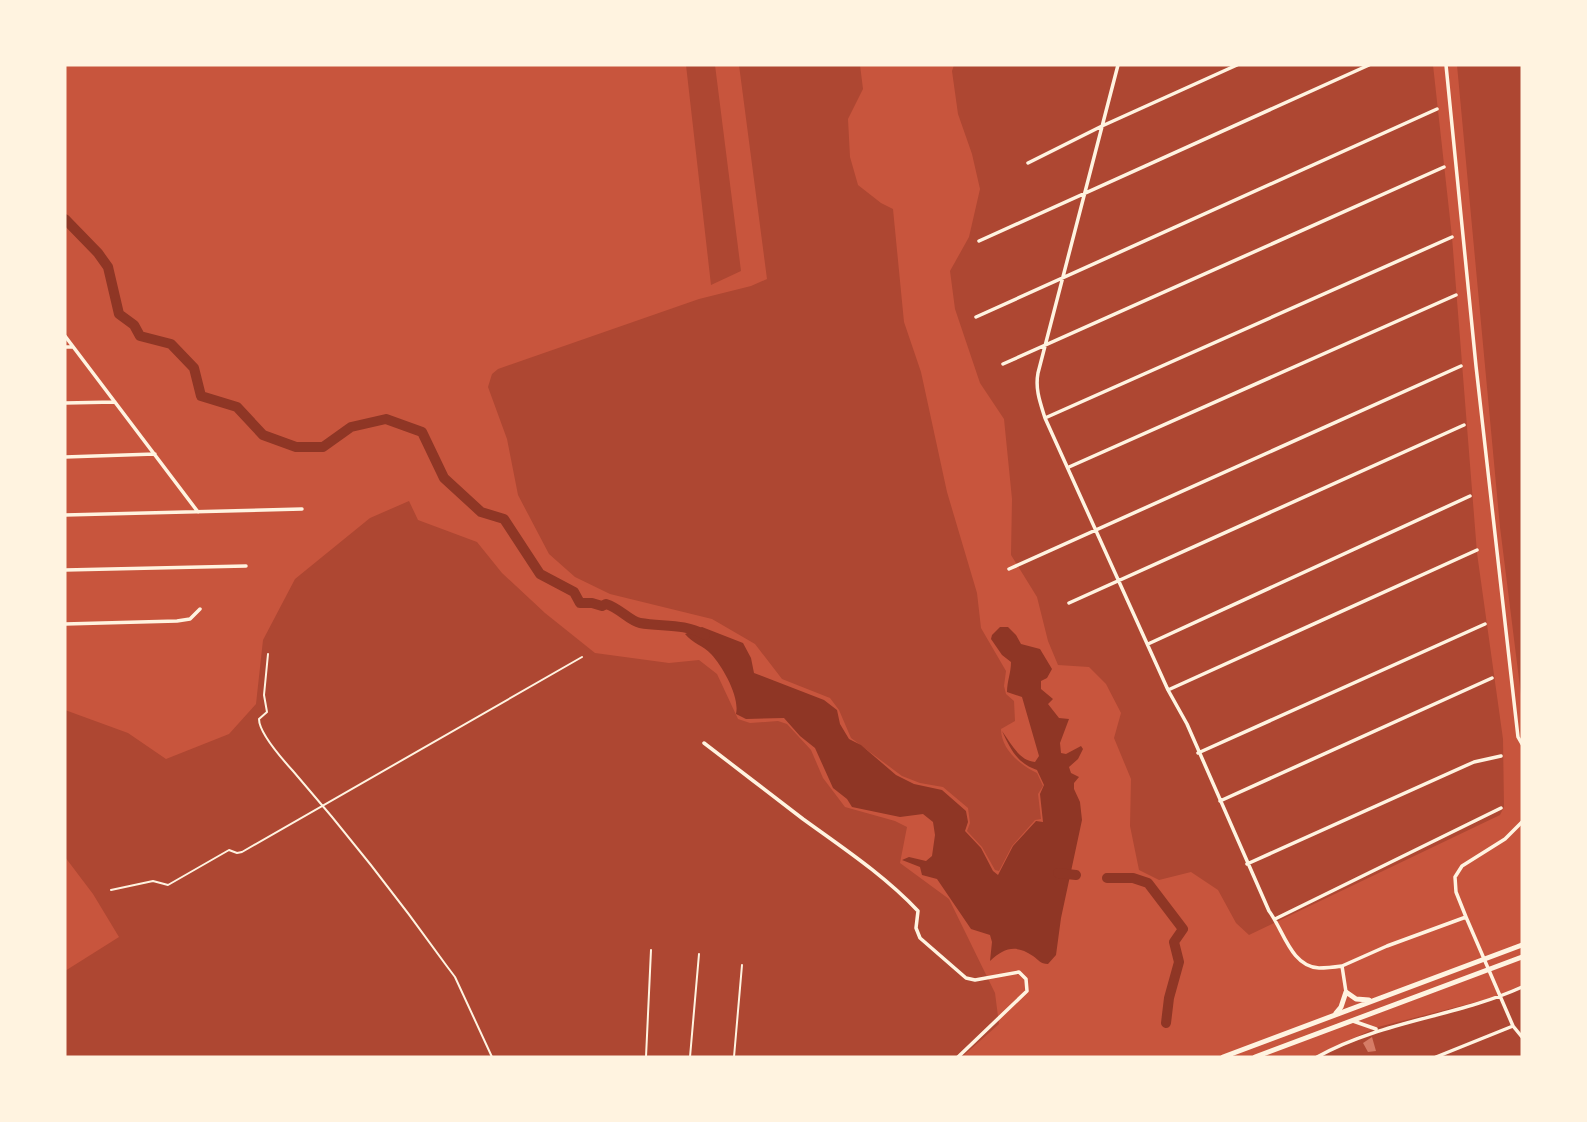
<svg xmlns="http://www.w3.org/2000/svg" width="1587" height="1122" viewBox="0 0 1587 1122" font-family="'Work Sans',sans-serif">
  <rect width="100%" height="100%" fill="#c8553d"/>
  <path fill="#ae4732" d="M 686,65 L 715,65 L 741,271 L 711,285 Z
    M 739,65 L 860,65 L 863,89 L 848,119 L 850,157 L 858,185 L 881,203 L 893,209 L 904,322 L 921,372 L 947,492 L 977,593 L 981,628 L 1006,671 L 1004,686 L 1006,694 L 1014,701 L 1015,721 L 1001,729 C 1001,749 1020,765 1037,773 L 1043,786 L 1038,794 L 1041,819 L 1035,820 L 1012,846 L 999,871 L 995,870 L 982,847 L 967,831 L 970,823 L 968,808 L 943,787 L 920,783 L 902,776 L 851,738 L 839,710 L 830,698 L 782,679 L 755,644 L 712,619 L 610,594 L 575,577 L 549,554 L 518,495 L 507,439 L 488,387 L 492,374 L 498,369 L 699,299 L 751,286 L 767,279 Z
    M 954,65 L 1433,65 L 1452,237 L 1477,553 L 1503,739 L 1504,807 L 1500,815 L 1249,935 L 1236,923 L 1218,890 L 1191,872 L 1159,880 L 1139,870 L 1130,826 L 1131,779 L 1114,738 L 1121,713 L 1106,684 L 1089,667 L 1058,665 L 1048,641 L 1037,597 L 1011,555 L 1012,499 L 1004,419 L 980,383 L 955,309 L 950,271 L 969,237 L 980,189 L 972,154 L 958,114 L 952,71 Z
    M 1457,65 L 1522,65 L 1522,703 L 1500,527 Z
    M 409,501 L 418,520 L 477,542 L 502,573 L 545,613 L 595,653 L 669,663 L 699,660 L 717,674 L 738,719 L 750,723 L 778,721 L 787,724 L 811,750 L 823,778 L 845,807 L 895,821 L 907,827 L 900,863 L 949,899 L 995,993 L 999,1024 L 962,1057 L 65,1057 L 65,971 L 119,937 L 93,894 L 65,857 L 65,710 L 128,733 L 166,759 L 229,734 L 256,704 L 263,640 L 295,579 L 370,518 Z
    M 1522,985 L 1522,1057 L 1312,1057 L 1378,1027 L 1492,998 Z"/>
  <path fill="#8f3625" d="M 702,627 L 743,643 L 751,658 L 754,673 L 824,700 L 837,710 L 840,724 L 849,739 L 861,745 L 896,775 L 914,784 L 942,790 L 966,811 L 968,822 L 965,831 L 981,848 L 993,871 L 998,875 L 1013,846 L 1036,821 L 1043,822 L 1040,794 L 1044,785 L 1037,770 C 1017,763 1011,750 1002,731 C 1011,743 1019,761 1035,762 L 1039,756 L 1022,697 L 1007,692 C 1007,681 1011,673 1011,662 L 1002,655 L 991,639 L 992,635 L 1000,627 L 1008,627 L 1016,635 L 1021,644 L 1040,649 L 1052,669 L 1047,678 L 1041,681 L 1041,689 L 1053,699 L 1048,704 L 1059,718 L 1069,719 L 1060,743 L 1061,753 L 1066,754 L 1081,746 L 1083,749 L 1078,759 L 1069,767 L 1071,773 L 1079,777 L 1074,783 L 1074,789 L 1080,802 L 1082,820 L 1061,918 L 1056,955 L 1048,964 C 1040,964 1039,960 1033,956 C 1016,944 1004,948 990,961 L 992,942 L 990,935 L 971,929 L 937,879 L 922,875 L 920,867 L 902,860 L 909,857 L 926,861 L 932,856 L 935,835 L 933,822 L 923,814 L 900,817 L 852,807 L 847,799 L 833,788 L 815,748 L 800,736 L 784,718 L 746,719 L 736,714 C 740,697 723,667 711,654 C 704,646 692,643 685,634 Z"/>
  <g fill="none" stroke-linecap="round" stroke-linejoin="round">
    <path stroke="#8f3625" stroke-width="10" d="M 65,219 L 98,253 L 108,267 L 119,314 L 134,325 L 140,336 L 171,344 L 194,368 L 201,396 L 237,407 L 263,435 L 296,447 L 323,447 L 351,427 L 386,419 L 422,432 L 444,478 L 481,512 L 504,519 L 540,574 L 574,592 L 580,603 L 592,603 L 602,606 L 606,604 C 620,608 629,621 640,623 C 663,627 684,623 705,635
      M 1058,873 L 1076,875
      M 1107,878 L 1133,878 L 1148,883 L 1183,929 L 1174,942 L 1179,962 L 1169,998 L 1166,1023"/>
  </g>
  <path fill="#d67c66" d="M 1372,1037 L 1376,1051 L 1368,1052 L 1363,1043 Z"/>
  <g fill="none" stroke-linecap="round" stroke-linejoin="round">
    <path stroke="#fff3e0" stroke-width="2" d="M 268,654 L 264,695 L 267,712 L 259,719 C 259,733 283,760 293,771 C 347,833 398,898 446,965 L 455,977 L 492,1057
      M 111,890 L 153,881 L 168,885 L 229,850 L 237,853 L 242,852 L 582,657
      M 646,1057 L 651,950
      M 690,1057 L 699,954
      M 734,1057 L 742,965"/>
    <path stroke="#fff3e0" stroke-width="3.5" d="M 1118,65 L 1038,373 C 1035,389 1040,402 1045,418 L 1168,690 L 1187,724 L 1269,911 C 1283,929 1291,967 1319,968 C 1327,968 1335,967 1342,966 L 1346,992
      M 1446,65 L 1476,366 L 1518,737 L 1522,744
      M 1028,163 L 1102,126 L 1237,65
      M 979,241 L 1369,65
      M 976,317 L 1437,109
      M 65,336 L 198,512
      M 65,347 L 73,347
      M 1003,364 L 1444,167
      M 65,403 L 115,402
      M 1045,418 L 1452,237
      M 65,457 L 155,454
      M 1069,467 L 1456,295
      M 65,515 L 302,509
      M 1009,569 L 1461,366
      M 65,570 L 246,566
      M 1069,603 L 1464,425
      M 65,624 L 177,621 L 190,619 L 200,609
      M 1148,644 L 1470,496
      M 1168,690 L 1477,550
      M 704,743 C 737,768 770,794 803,819 C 843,848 884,875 918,911 L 916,928 L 920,938 L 966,978 L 975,980 L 1019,972 L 1026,979 L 1027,991 L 958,1057
      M 1198,753 L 1485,624
      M 1220,801 L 1492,678
      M 1247,864 L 1474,762 L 1501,756
      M 1466,917 L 1456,892 L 1455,877 L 1462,866 L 1505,839 L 1522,822
      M 1275,919 L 1501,808
      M 1342,966 L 1387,946 L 1466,917 L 1513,1026 L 1522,1037
      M 1353,1021 L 1376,1029
      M 1317,1057 C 1381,1021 1456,1017 1522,987
      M 1436,1057 L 1513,1026"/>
    <path stroke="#fff3e0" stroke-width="5" d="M 1336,1013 L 1341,1007 L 1346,992 L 1356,999 L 1369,1000
      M 1223,1057 L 1522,945
      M 1255,1057 L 1522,957"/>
  </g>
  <rect width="1587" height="1122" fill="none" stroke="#fff3e0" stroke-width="133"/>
</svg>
